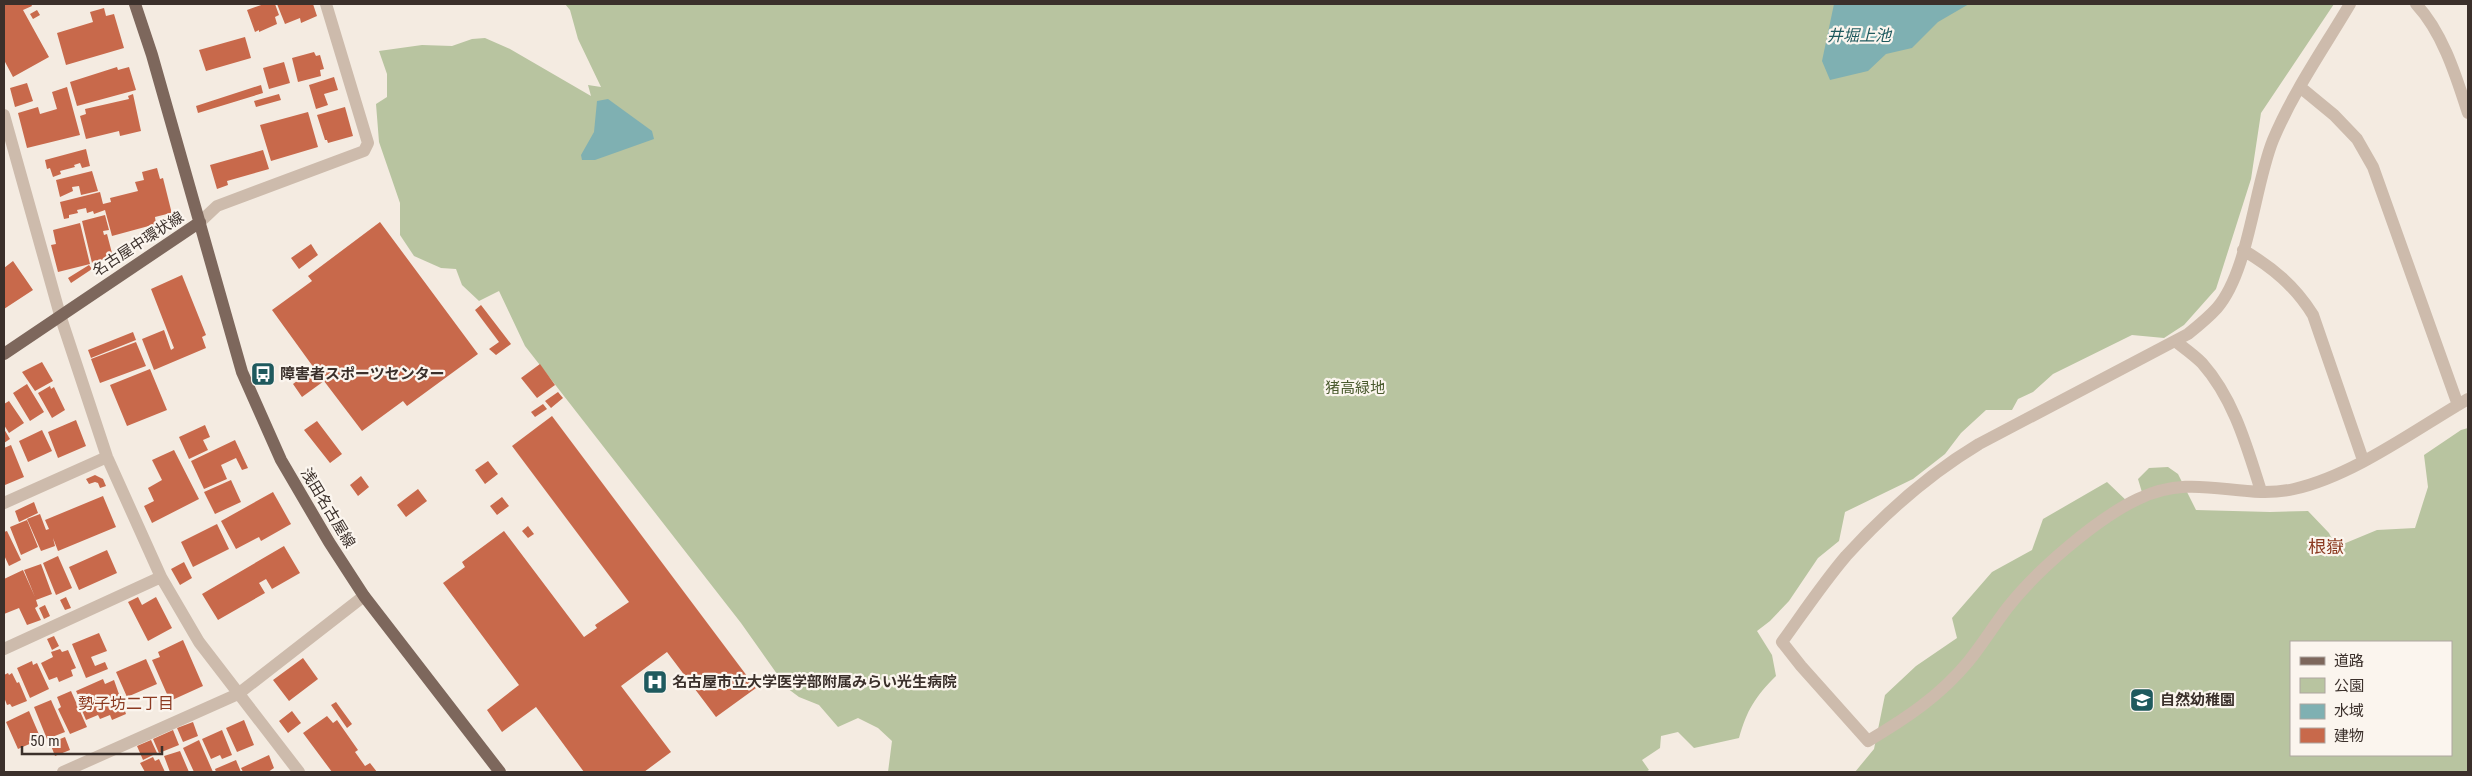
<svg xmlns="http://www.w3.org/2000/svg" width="2472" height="776" viewBox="0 0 2472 776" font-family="'Roboto Condensed','Noto Sans JP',sans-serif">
  <rect width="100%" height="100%" fill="#f4ebe1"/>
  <path fill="#b8c4a0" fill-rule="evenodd" d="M 565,4 L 2334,4 L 2261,113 L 2251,179 L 2216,289 L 2184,325 L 2164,338 L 2132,335 L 2053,374 L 2033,392 L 2018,399 L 2012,410 L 1986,410 L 1961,433 L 1945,454 L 1913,479 L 1845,512 L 1839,541 L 1818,558 L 1789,601 L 1770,621 L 1757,631 L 1772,655 L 1776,676 C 1755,697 1747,710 1739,738 L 1694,748 L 1678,732 L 1661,736 L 1660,748 L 1642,760 L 1649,770 L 1646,772 L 888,772 L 892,741 L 878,728 L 858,718 L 838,727 L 819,705 L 799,697 L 787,688 L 741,623 L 525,346 L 499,291 L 479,301 L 462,285 L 456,269 L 441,268 L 414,256 L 400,235 L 400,203 L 379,142 L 376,104 L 387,97 L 387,74 L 379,51 L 422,45 L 452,46 L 472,39 L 485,38 L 510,49 L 591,96 L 588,85 L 601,87 L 578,39 L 570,10 Z
    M 2468,428 L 2468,772 L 1855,772 L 1874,749 L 1885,695 L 1916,666 L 1957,638 L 1952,618 L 1992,572 L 2032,550 L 2043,519 L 2107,482 L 2130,504 L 2144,499 L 2138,479 L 2149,468 L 2168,467 L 2178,474 L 2196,510 L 2270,512 L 2308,511 L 2329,533 L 2336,547 L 2377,530 L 2415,528 L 2428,487 L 2424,455 L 2461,430 ZM 2291,642 L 2451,642 L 2451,755 L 2291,755 Z"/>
  <path fill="#7fb0b2" d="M 1834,4 L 1969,4 L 1938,22 L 1912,48 L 1886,54 L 1868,71 L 1830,80 L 1822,61 Z
    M 608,99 L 652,131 L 654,139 L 595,160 L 582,160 L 581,155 L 594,132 L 597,101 Z"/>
  <path fill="#c8694b" d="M 4,4 L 31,4 L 32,6 L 23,10 L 49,57 L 13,77 L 4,60 Z
    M 264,4 L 275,4 L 279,15 L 275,17 L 277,24 L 259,32 L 259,30 L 255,32 L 247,10 Z
    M 277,4 L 313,4 L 317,16 L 301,23 L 300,18 L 285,24 Z
    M 104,8 L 106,16 L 114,14 L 124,48 L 66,65 L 57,33 L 93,22 L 90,12 Z
    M 37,10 L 40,15 L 33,19 L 30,14 Z
    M 245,37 L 251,58 L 206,71 L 199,50 Z
    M 314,52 L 316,56 L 320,55 L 324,69 L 320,70 L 321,76 L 298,82 L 292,58 Z
    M 284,62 L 290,83 L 269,89 L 263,68 Z
    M 117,67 L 118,70 L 129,67 L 136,90 L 77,106 L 70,82 Z
    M 334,77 L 338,90 L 324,94 L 328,105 L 316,109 L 309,85 Z
    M 27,83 L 33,101 L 15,107 L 10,88 Z
    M 261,85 L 263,93 L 198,113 L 196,106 Z
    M 67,87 L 80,135 L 27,148 L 18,113 L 38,107 L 40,114 L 57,109 L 52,92 Z
    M 133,94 L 141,131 L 120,136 L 119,131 L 86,139 L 80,116 L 86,114 L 85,109 L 129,99 L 128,96 Z
    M 279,94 L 281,100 L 256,107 L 254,101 Z
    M 345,107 L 353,136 L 328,143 L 327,140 L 325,140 L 317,115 Z
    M 308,112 L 318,147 L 271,161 L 260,125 Z
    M 86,149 L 90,166 L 82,168 L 80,163 L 74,165 L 75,167 L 60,171 L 61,174 L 53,177 L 50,168 L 47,169 L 45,160 Z
    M 263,150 L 269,169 L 227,181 L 228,185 L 217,189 L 210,165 Z
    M 157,168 L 160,179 L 163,178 L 171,210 L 171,213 L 155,217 L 156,224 L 112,236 L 105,210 L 94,214 L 93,211 L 87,213 L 86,208 L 77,210 L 78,213 L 69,215 L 69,218 L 64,219 L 60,202 L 100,192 L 103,204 L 111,202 L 110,198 L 138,191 L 135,182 L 144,180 L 142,172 Z
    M 92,171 L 98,191 L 81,195 L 79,186 L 72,187 L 73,191 L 60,197 L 56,180 Z
    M 105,215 L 109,230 L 103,231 L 104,235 L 107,234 L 113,257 L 92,263 L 82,221 Z
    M 380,222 L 478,354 L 407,406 L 403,401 L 362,431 L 324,381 L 302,397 L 293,384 L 314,368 L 272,310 L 312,281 L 308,276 Z
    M 80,223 L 90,264 L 58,272 L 51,245 L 56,244 L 53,230 Z
    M 311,244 L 318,255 L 299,269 L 291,258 Z
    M 13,261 L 33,290 L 4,309 L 4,268 Z
    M 89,265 L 92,269 L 71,283 L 68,278 Z
    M 182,275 L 206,335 L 202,337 L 206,348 L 154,370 L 142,339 L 164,330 L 171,350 L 174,348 L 151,289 Z
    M 481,305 L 511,344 L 496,355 L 489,349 L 499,342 L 475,310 Z
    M 133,332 L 136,340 L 91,358 L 88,350 Z
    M 136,342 L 146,366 L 100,383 L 91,359 Z
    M 42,362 L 53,381 L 35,391 L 22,372 Z
    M 540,364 L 555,385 L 537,398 L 521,378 Z
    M 150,369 L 167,410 L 127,426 L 110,385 Z
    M 27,384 L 44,412 L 30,421 L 13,393 Z
    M 50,386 L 51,389 L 54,387 L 65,410 L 52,418 L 38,393 Z
    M 558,392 L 563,398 L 551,408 L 545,401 Z
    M 9,401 L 24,423 L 9,433 L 4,425 L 4,404 Z
    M 543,404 L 547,409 L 535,417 L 531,412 Z
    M 552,416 L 756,688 L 716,717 L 667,652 L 621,686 L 671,752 L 644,772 L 584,772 L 536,707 L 502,732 L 487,710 L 519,685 L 443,583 L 465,567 L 462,562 L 504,531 L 584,637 L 597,628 L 595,625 L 629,602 L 512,446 Z
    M 76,420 L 86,446 L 58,458 L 48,432 Z
    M 317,421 L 342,454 L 330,463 L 304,430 Z
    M 205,425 L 210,437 L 203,440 L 208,450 L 189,459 L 179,437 Z
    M 4,429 L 10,439 L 4,443 Z
    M 42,430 L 52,451 L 28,462 L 19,441 Z
    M 235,440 L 248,468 L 242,470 L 236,458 L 221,465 L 227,479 L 204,489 L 191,461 Z
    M 11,445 L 24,477 L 5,485 L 4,448 Z
    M 174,450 L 199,499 L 152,523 L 144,506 L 154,501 L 148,488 L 162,480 L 152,460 Z
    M 488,461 L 498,474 L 485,484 L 475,470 Z
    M 95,475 L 103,479 L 106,486 L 100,488 L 98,483 L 95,482 L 89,484 L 86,479 Z
    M 361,476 L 369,487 L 358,496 L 350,485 Z
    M 231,480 L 241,502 L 215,514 L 204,492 Z
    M 418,489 L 427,501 L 406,517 L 397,505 Z
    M 273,492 L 291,524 L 261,541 L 259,537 L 236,549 L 221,521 Z
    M 103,496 L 116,527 L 58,551 L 53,538 L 55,546 L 41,551 L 27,519 L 40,514 L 46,530 L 49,529 L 45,520 Z
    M 502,497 L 509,506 L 497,515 L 490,506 Z
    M 34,502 L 38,513 L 19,522 L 15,511 Z
    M 27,520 L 38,547 L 21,555 L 10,527 Z
    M 217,524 L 229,549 L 193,567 L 181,542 Z
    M 528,526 L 534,534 L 528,538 L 522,531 Z
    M 7,531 L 21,560 L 9,566 L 4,555 L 4,532 Z
    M 284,546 L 300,573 L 272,589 L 266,579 L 259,583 L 265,593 L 218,620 L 202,594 Z
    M 107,550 L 117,573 L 79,590 L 69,567 Z
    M 58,556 L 72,588 L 56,595 L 43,563 Z
    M 184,562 L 192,578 L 180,585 L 171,569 Z
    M 41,564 L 52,594 L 36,600 L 38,606 L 35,608 L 41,620 L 27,625 L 19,608 L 4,614 L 4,579 L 23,570 L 35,597 L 24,570 Z
    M 66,597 L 71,608 L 65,610 L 60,600 Z
    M 138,597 L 142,605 L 156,597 L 172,628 L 148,641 L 128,602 Z
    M 45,605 L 50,616 L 44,619 L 39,608 Z
    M 99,633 L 107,651 L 91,657 L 95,666 L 105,662 L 108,669 L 86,678 L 72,644 Z
    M 54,636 L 59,646 L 52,650 L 47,639 Z
    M 183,640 L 203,686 L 170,701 L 152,660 L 160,657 L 158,652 Z
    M 60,649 L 62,652 L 68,650 L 76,668 L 71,670 L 73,676 L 59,682 L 57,677 L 49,680 L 41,663 L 53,657 L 51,652 Z
    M 303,658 L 318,679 L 289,701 L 273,680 Z
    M 146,659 L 157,684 L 127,697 L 116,672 Z
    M 32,661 L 33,665 L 37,663 L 49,689 L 30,698 L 17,668 Z
    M 8,673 L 9,675 L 12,673 L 17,683 L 19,682 L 27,701 L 12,707 L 10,704 L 7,705 L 4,697 L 4,675 Z
    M 103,679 L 105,684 L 114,680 L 126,714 L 112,720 L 110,715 L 100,719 L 98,715 L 86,720 L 78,701 L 81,701 L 76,691 Z
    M 71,691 L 87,727 L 70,734 L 58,709 L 61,707 L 57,697 Z
    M 51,700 L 65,732 L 47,739 L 34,707 Z
    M 336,702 L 352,724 L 347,728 L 331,705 Z
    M 29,711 L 41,739 L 18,749 L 6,722 Z
    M 292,711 L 301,723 L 288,733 L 279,721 Z
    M 327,716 L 333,723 L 337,720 L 358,750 L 355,752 L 365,766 L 370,763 L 377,772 L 332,772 L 303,733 Z
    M 244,720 L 254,745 L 237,752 L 226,728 Z
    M 193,722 L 198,736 L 183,742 L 177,728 Z
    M 173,730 L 179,745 L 159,753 L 153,739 Z
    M 222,730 L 232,755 L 222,759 L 220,755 L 211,759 L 202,739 Z
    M 65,737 L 70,750 L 55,756 L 50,743 Z
    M 151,740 L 157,753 L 143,760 L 137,746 Z
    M 199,740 L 213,772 L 194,772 L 183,748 Z
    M 180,751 L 189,772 L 170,772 L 164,756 Z
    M 269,755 L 274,768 L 268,772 L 243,772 L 241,768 Z
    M 153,757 L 155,761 L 159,759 L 165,772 L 145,772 L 140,763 Z
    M 236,760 L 241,772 L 216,772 L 215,769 Z"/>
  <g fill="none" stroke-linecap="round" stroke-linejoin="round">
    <path stroke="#cdbbac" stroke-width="12" d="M 2350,4 C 2324,48 2293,92 2273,140 C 2254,187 2249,271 2217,308 C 2208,318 2198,326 2188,334 L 1979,444 C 1929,474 1885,513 1846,556 C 1823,583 1803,613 1782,642 L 1801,666 L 1868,741 C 1905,719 1940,696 1968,662 C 1982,645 1994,625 2008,607 C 2036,571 2096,519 2138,499 C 2196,471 2239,501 2294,489 C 2353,476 2416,429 2468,399
      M 2416,4 C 2443,33 2456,76 2468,113
      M 2300,87 L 2334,115 L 2357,139 L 2373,167 L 2458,405
      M 4,115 L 60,315 L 107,457 L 161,577 L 199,642 L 299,772
      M 200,222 L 217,206 L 364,151 L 368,143 L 326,4
      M 2243,250 C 2272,267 2295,286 2313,315 L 2363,460
      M 2175,341 C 2184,348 2194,355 2202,363 C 2234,399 2247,447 2261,491
      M 4,503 L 107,457
      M 4,649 L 161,577
      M 63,772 L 238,694 L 364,596"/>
    <path stroke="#7d675c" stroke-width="12" d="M 135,4 L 152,55 L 242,372 L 281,460 L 329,542 L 364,596 L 500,772
      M 4,354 L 200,222"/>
  </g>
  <defs>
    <symbol id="bus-square" viewBox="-11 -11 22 22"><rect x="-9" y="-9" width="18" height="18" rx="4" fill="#1f5a5e" stroke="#fbf5ee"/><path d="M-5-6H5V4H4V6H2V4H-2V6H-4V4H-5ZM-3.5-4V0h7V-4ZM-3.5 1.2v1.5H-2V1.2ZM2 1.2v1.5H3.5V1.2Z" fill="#fff"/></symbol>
    <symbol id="hospital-square" viewBox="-11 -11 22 22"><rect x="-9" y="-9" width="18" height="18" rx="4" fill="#1f5a5e" stroke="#fbf5ee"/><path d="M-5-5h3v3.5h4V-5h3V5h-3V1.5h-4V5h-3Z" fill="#fff"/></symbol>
    <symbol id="school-square" viewBox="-11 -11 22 22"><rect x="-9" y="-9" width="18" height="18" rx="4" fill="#1f5a5e" stroke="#fbf5ee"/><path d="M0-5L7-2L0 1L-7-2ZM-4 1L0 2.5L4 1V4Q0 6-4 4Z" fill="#fff"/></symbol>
  </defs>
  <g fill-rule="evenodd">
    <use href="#bus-square" x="249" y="360" width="28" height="28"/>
    <use href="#hospital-square" x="641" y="668" width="28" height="28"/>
    <use href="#school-square" x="2128" y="686" width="28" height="28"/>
  </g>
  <g text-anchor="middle" stroke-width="4.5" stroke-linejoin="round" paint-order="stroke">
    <g font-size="15" fill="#3b302b" stroke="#fbf5ee">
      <text transform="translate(138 244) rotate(-33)" y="5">名古屋中環状線</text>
      <text transform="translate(328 508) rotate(59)" y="5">浅田名古屋線</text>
    </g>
    <g font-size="15" font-weight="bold" fill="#3b302b" stroke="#fbf5ee" text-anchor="start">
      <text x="280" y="379">障害者スポーツセンター</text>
      <text x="672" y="687">名古屋市立大学医学部附属みらい光生病院</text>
      <text x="2160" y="705">自然幼稚園</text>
    </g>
    <g font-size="15" fill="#4a5a2e" stroke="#fbf5ee">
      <text x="1355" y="393">猪高緑地</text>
    </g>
    <g font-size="16" font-style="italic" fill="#1f5a5e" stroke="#fbf5ee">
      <text x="1859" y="41">井堀上池</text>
    </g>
    <g font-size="16" fill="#8c3b22" stroke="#fbf5ee">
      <text x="126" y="709">勢子坊二丁目</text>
    </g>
    <g font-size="18" fill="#8c3b22" stroke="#fbf5ee">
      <text x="2326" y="553">根嶽</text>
    </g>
  </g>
  <rect width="2472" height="776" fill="none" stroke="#3b302b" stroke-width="10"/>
  <rect x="2290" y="641" width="162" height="115" fill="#fbf5ee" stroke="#aea6a0"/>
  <rect x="2300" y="657" width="25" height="8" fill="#7d675c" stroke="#aea6a0"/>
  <text x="2334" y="666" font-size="15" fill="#3b302b">道路</text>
  <rect x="2300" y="678" width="25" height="15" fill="#b8c4a0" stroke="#aea6a0"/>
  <text x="2334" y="691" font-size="15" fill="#3b302b">公園</text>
  <rect x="2300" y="704" width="25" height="15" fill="#7fb0b2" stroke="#aea6a0"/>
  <text x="2334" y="716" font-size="15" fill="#3b302b">水域</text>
  <rect x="2300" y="728" width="25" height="15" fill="#c8694b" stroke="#aea6a0"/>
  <text x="2334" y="741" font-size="15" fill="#3b302b">建物</text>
  <path d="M22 746v8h140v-8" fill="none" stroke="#3b302b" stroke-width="2.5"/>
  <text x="30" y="746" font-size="15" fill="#3b302b" stroke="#fbf5ee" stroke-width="4" paint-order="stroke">50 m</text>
</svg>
